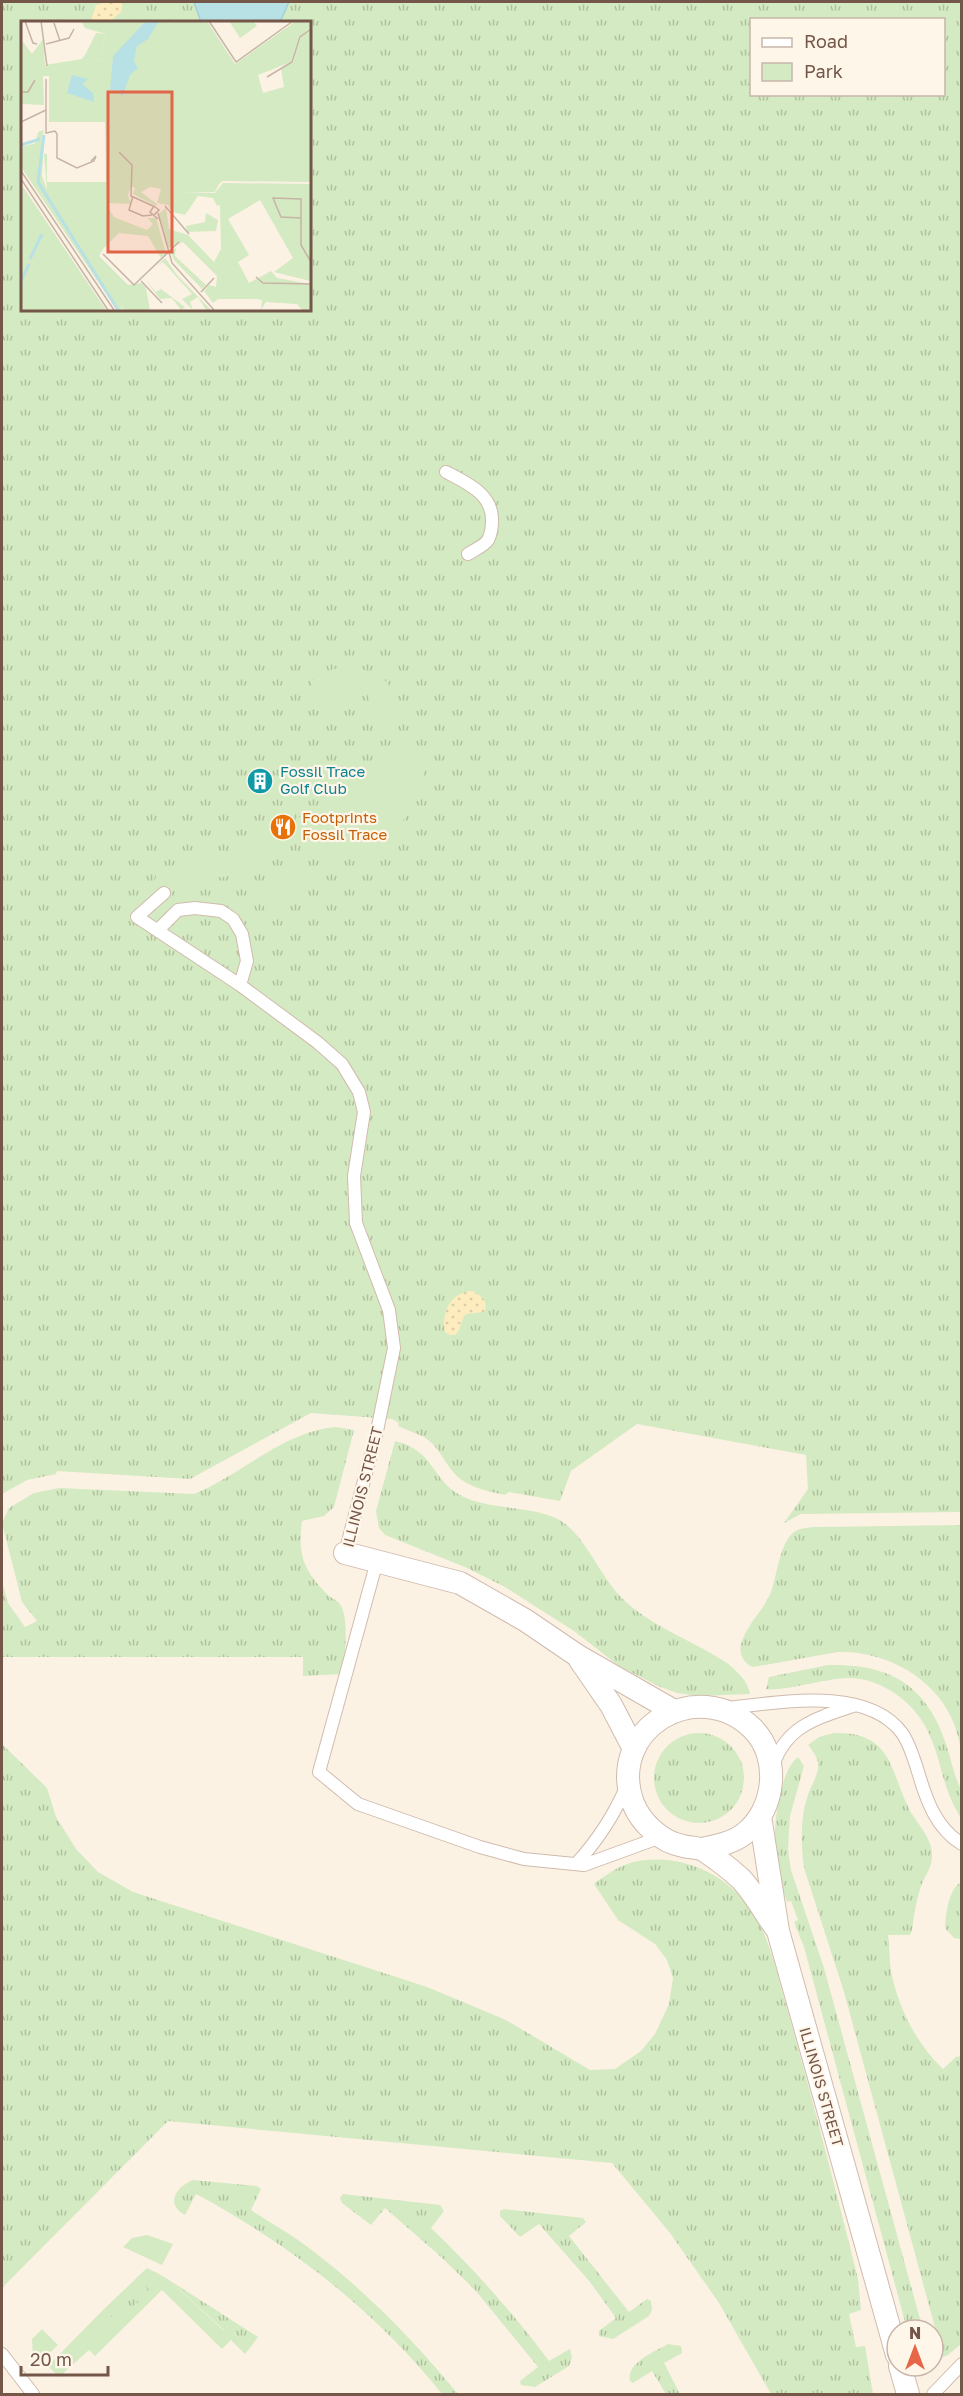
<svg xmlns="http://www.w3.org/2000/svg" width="963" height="2396" viewBox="0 0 963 2396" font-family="'Golos Text',sans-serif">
  <defs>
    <pattern id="grass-tufts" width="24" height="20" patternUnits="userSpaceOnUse" patternTransform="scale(1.5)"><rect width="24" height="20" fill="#d4eac2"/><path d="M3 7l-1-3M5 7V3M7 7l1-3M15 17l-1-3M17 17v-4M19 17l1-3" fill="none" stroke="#b1c0a0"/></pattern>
    <pattern id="sand-dots" width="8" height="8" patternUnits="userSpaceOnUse" patternTransform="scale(1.5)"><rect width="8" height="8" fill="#fcecbe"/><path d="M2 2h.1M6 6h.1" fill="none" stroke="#dbcca5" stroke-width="1.8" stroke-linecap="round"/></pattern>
  </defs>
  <rect width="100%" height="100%" fill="#fcf2e4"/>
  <path fill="url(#grass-tufts)" fill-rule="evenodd" d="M 2,2 L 961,2 L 961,1512 L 801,1514 L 784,1523 L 808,1489 L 806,1455 L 637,1424 L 571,1471 L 560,1501 L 509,1492 L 505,1495 C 487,1491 466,1487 454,1473 C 443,1461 439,1446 424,1437 C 416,1433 406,1430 398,1426 L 399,1423 L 392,1419 L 311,1413 L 190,1479 L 57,1471 L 56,1474 L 27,1480 L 2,1494 ZM 752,20 L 944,20 L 944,94 L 752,94 ZM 22,22 L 309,22 L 309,309 L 22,309 Z
    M 335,1427 L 354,1430 L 334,1507 L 324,1516 L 302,1521 C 298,1554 302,1568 326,1593 C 329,1597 337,1600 340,1604 C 350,1620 344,1656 343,1674 L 303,1676 L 303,1657 L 2,1657 L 2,1581 L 8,1603 L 25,1627 L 37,1621 L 22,1602 L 2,1523 L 9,1508 L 34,1493 L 59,1488 L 194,1494 C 242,1474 283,1432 335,1427 Z
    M 395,1441 C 434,1450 432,1480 460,1495 C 489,1511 536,1505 561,1521 C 586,1536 602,1581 626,1602 C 655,1628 695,1642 727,1663 C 737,1671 748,1681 750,1694 L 699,1696 L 677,1693 L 658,1686 L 619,1666 L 574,1631 L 505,1587 L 465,1567 L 385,1535 L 379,1528 L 376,1511 Z
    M 961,1525 L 961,1750 C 959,1739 956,1728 952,1719 C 933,1676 883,1650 838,1652 L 753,1667 C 743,1663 739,1654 741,1644 C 746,1625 764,1610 771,1592 C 777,1576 780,1542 794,1532 C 802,1527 813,1527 821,1527 Z
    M 828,1665 C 904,1663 936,1697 953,1768 C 955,1777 960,1786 962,1794 C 963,1802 962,1810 961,1818 C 942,1788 943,1766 930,1736 C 917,1704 883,1678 848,1678 C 828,1678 781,1692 766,1689 L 769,1677 Z
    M654 1778a45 45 0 1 1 90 0a45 45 0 1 1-90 0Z
    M 834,1733 C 893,1731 890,1772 910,1811 C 918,1824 933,1840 932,1856 C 932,1867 925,1876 921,1886 C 916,1902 914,1915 912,1931 L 910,1935 L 888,1935 C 890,1948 889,1963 892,1976 C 900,2011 917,2044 943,2069 L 956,2057 L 961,2056 L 961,2344 L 948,2355 L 940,2358 L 940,2346 L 844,1992 L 804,1868 C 801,1845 800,1820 807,1798 C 810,1786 820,1774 818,1762 C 816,1755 812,1750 808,1745 L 819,1737 Z
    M 2,1744 L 47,1788 L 56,1817 L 76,1849 L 98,1872 L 133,1892 L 427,1987 L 506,2020 L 590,2070 L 615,2069 L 641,2051 L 655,2034 L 669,2004 L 673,1978 L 667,1960 L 655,1944 L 618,1920 L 594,1884 C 606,1875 619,1865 634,1862 C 676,1853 720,1870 747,1904 C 769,1931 776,1972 786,2005 C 812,2096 835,2187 858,2279 L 861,2310 L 849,2314 L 856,2347 L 865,2346 L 873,2394 L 771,2394 L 719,2303 L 670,2233 L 612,2163 L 168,2121 L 2,2288 Z
    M 798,1757 L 804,1766 L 790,1816 L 788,1849 L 791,1870 L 824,1968 L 923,2330 L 907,2329 L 804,1947 L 794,1922 L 798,1920 L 791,1901 L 787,1902 C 781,1886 777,1868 775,1851 C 773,1828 779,1771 798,1757 Z
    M 961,1882 L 961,1939 L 954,1938 L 945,1928 C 946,1914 948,1890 961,1882 Z
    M 193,2180 L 257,2186 L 261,2189 L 251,2210 C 272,2224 294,2236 313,2251 C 368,2293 415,2342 458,2394 L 442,2394 C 376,2311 289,2244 196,2194 L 185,2215 C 164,2204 177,2186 193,2180 Z
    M 343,2194 L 440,2205 L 444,2211 L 431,2228 C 474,2269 513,2313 549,2361 L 570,2349 L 572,2358 L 569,2366 L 535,2387 L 521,2385 L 520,2381 L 538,2367 L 475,2290 L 440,2256 L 385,2208 L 371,2225 L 342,2203 L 340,2198 Z
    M 504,2209 L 583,2218 L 586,2222 L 569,2236 L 629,2312 L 647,2299 L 651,2301 L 652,2310 L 649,2316 L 613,2339 L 599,2336 L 599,2331 L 616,2318 L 590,2282 L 539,2224 L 520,2237 L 500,2216 L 500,2211 Z
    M 147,2268 L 159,2274 L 147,2287 L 150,2291 L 125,2315 L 111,2317 L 103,2310 Z
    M 169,2280 L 258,2337 L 250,2348 L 228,2329 L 225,2331 Z
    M 668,2344 L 681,2346 L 682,2353 L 664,2363 L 680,2394 L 666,2394 L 652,2371 L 633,2383 L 630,2381 C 626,2363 654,2352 668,2344 Z"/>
  <path fill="url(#sand-dots)" d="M 106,2 L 123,2 L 121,12 L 109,22 L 77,22 L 91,20 L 96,5 Z
    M 472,1291 C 481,1295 490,1302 484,1312 L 466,1314 C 460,1321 462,1329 455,1335 L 449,1335 L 445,1332 C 441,1312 451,1292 472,1291 Z"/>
  <path fill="#d4eac2" d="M 343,667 C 382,670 387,678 404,711 L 380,722 L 365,690 L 325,708 L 319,696 L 313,698 C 304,675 325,671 343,667 Z
    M 407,748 L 427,749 C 427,793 389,868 335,855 C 324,852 314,846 305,841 L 295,819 L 361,788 L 355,773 Z
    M 268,833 L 273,841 L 276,841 C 272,881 212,875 184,882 C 171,885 158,896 145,897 L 160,870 L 166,873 L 214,851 L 217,857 Z
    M 290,860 L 307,862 L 311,875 L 290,896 L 278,917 L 270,917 L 259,897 L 281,867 Z
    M 147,2235 L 173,2244 L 162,2265 L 123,2247 L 132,2238 Z
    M 159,2274 L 169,2280 L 224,2331 L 228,2329 L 250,2348 L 245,2354 L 231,2340 L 222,2349 L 162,2290 L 95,2356 L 89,2350 L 59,2377 L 48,2366 L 103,2310 L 111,2317 L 120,2311 L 125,2314 L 150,2291 L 147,2287 Z
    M 42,2329 L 58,2345 L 37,2365 L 33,2359 L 32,2339 Z"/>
  <path fill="#b8e1e6" stroke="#9fd1d8" stroke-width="1.5" d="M 194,2 L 289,2 L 280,22 L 201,22 Z"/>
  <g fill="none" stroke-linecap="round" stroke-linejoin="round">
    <defs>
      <path id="service" d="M 446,472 C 467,483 493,494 492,521 C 492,527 491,534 488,540 C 484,546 474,550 468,554
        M 164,893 L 137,917 L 240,985 L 317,1042 L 342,1064 L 359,1092 L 364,1112 L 354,1176 L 356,1223 L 389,1310 L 394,1348 L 377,1431 L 345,1553
        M 158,930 L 178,910 L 195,908 L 221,911 L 233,919 L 242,934 L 247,961 L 240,985
        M 377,1561 L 319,1772 L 358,1804 L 480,1847 L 524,1859 L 584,1865 L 661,1837
        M 726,1708 C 777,1703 866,1685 902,1733 C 910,1744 915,1762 919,1775 C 927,1802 937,1829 962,1844
        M 773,1766 C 786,1726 817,1718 853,1706
        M 576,1864 C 598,1840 614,1816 627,1785
        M 2,2354 L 33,2394
        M 933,2394 L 962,2364"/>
      <path id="minor" d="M 345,1553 L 460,1583 L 525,1620 L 578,1656 L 674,1711
        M 580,1660 L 611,1705 L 634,1749
        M 760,1816 L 778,1931 L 897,2355
        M 702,1849 C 717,1846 732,1843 744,1834 C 776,1810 781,1756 752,1728 C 697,1675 606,1729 633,1803 C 641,1823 661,1842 683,1846 C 690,1848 699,1847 705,1851 C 717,1859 730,1869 741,1879 C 755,1894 766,1915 778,1931
        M 900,2366 L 908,2394"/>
    </defs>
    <use href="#service" stroke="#d0bbad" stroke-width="14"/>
    <use href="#minor" stroke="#d0bbad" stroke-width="24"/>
    <use href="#service" stroke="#fff" stroke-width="12"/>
    <use href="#minor" stroke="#fff" stroke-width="22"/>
  </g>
  <defs>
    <symbol id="building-disc" viewBox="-11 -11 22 22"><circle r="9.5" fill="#0f9aa8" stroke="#fff6ea"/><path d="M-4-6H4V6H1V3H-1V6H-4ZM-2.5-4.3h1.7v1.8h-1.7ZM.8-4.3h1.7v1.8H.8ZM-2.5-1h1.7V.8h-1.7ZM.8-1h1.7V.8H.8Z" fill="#fff"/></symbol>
    <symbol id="restaurant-disc" viewBox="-11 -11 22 22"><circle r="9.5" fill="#e8710a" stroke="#fff6ea"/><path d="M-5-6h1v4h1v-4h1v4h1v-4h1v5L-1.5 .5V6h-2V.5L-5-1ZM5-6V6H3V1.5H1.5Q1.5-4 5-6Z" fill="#fff"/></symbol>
  </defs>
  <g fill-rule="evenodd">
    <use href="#building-disc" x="245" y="766" width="30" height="30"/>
    <use href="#restaurant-disc" x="268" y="812" width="30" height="30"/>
  </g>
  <g text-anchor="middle" stroke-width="4.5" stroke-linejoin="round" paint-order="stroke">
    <g font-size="15" fill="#0d838f" stroke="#fff6ea" text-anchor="start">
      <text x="280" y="777">Fossil Trace<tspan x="280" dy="17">Golf Club</tspan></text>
    </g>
    <g font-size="15" fill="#c56008" stroke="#fff6ea" text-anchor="start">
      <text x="302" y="823">Footprints<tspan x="302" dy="17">Fossil Trace</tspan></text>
    </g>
    <g font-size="15" fill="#755749" stroke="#fff6ea">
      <text transform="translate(363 1487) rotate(-76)" y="5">ILLINOIS STREET</text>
      <text transform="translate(821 2087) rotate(74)" y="5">ILLINOIS STREET</text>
    </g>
  </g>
  <g transform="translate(21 21)">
    <rect width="290" height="290" fill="#fcf2e4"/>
    <path d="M 60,0 L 186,0 L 214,43 L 275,0 L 289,0 L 289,7 L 278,17 L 270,41 L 237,54 L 242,72 L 263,66 L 260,48 L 272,41 L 280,16 L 289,8 L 289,161 L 202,160 L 198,163 L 194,171 L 161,172 L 194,172 L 202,162 L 289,163 L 289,260 L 253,251 L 272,237 L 239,179 L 207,198 L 228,234 L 217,241 L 228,262 L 250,250 L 256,257 L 289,263 L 289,289 L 281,289 L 276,283 L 245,281 L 240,289 L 241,279 L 234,278 L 197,278 L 192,282 L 183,270 L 188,264 L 195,266 L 196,255 L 162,221 L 147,227 L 138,193 L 145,187 L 148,208 L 167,214 L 193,241 L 200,228 L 199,184 L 196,185 L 192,177 L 177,175 L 164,194 L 152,191 L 153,194 L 147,184 L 136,182 L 140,168 L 129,166 L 120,171 L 137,184 L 133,184 L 112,173 L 114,167 L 110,165 L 107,174 L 110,183 L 86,182 L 86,185 L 93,196 L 126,209 L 132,203 L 126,197 L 135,197 L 145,232 L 140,237 L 127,215 L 98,212 L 82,228 L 78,235 L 107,264 L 120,262 L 125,267 L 129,289 L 103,289 L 99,285 L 101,289 L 96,289 L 0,146 L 0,126 L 23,120 L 21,155 L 26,169 L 23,133 L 26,133 L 26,161 L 85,161 L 84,101 L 28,101 L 28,55 L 22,55 L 23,84 L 0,83 L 0,18 L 11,33 L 22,18 L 24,44 L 61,38 L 65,32 L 79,41 L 85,13 L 64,7 ZM 0,163 L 85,289 L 0,289 ZM 185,192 L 197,199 L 195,210 L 166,211 L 165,205 L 184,201 ZM 155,227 L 154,235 L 185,264 L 181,268 L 153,239 L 150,231 ZM 144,237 L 156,254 L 190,289 L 185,289 L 177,276 L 169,281 L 172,289 L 161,278 L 171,273 L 142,241 L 136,245 ZM 123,257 L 135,271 L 140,268 L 164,286 L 160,289 L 151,277 L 139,278 Z" fill="#d4eac2"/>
    <path d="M 23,109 L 17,133 L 21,158 L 18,162 L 4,135 L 11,136 L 17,111 Z" fill="#d4eac2"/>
    <path d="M 208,0 L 232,0 L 236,5 L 219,17 ZM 75,12 L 85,13 L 79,41 L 65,32 Z" fill="#d4eac2"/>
    <path d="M 138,0 L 127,18 L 116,25 L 113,40 L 117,47 L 109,54 L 101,76 L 98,69 L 89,69 L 92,35 L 123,2 ZM 51,54 L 67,58 L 61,63 L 72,72 L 73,81 L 46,72 Z" fill="#b8e1e6"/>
    <path fill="none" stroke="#b8e1e6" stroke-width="3" d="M 23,114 L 17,161 L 97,289M 0,124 L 19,118M 9,238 L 21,213M 0,260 L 8,243"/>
    <path fill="none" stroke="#c6b4a6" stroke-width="1.5" d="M 4,0 L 12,22 L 16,23M 20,0 L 26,45M 188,0 L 215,41 L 272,0M 33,2 L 39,20M 25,23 L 48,17 L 53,8M 246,56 L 271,41 L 279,16 L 290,8M 25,58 L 25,112 L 34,110 L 36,113 L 36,137 L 56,147 L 73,140 L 75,135 L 70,140M 0,71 L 7,71 L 14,59M 0,101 L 25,89M 98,131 L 111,144 L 110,175 L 132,185M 0,150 L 93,289M 0,158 L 87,289M 112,175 L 108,189 L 122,195 L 131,194M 144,185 L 168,213M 137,192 L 151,242 L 193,289M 133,194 L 138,189 L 133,185 L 129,191 L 137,198M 280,197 L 260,196 L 252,177 L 280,178 L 280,224 L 290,241M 82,233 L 113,264 L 158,221M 235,256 L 242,262 L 290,263M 120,260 L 141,282M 180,271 L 193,257"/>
    <path fill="#e16548" fill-opacity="0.15" stroke="#e16548" stroke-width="3" d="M 87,71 L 151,71 L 151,231 L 87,231 Z"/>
    <rect width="290" height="290" fill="none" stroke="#755749" stroke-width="3"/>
  </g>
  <rect width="963" height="2396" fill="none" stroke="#755749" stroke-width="6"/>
  <rect x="750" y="18" width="195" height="78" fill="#fff6ea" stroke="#c8b6aa" stroke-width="1.5"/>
  <rect x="762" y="38" width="30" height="9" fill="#ffffff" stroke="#c8b6aa" stroke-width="1.5"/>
  <text x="804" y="48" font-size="18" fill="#755749">Road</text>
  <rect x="762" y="63" width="30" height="18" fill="#d4eac2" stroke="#c8b6aa" stroke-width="1.5"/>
  <text x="804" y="78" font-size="18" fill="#755749">Park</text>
  <g transform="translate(915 2348)"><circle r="28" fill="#fff6ea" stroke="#c8b6aa" stroke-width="1.5"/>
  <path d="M0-4.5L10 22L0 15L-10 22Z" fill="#e76648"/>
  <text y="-9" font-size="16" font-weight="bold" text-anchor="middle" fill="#755749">N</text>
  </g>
  <path d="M21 2366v9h87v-9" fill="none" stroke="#755749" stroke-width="3"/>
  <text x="30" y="2366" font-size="18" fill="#755749" stroke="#fff6ea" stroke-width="4.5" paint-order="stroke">20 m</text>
</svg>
